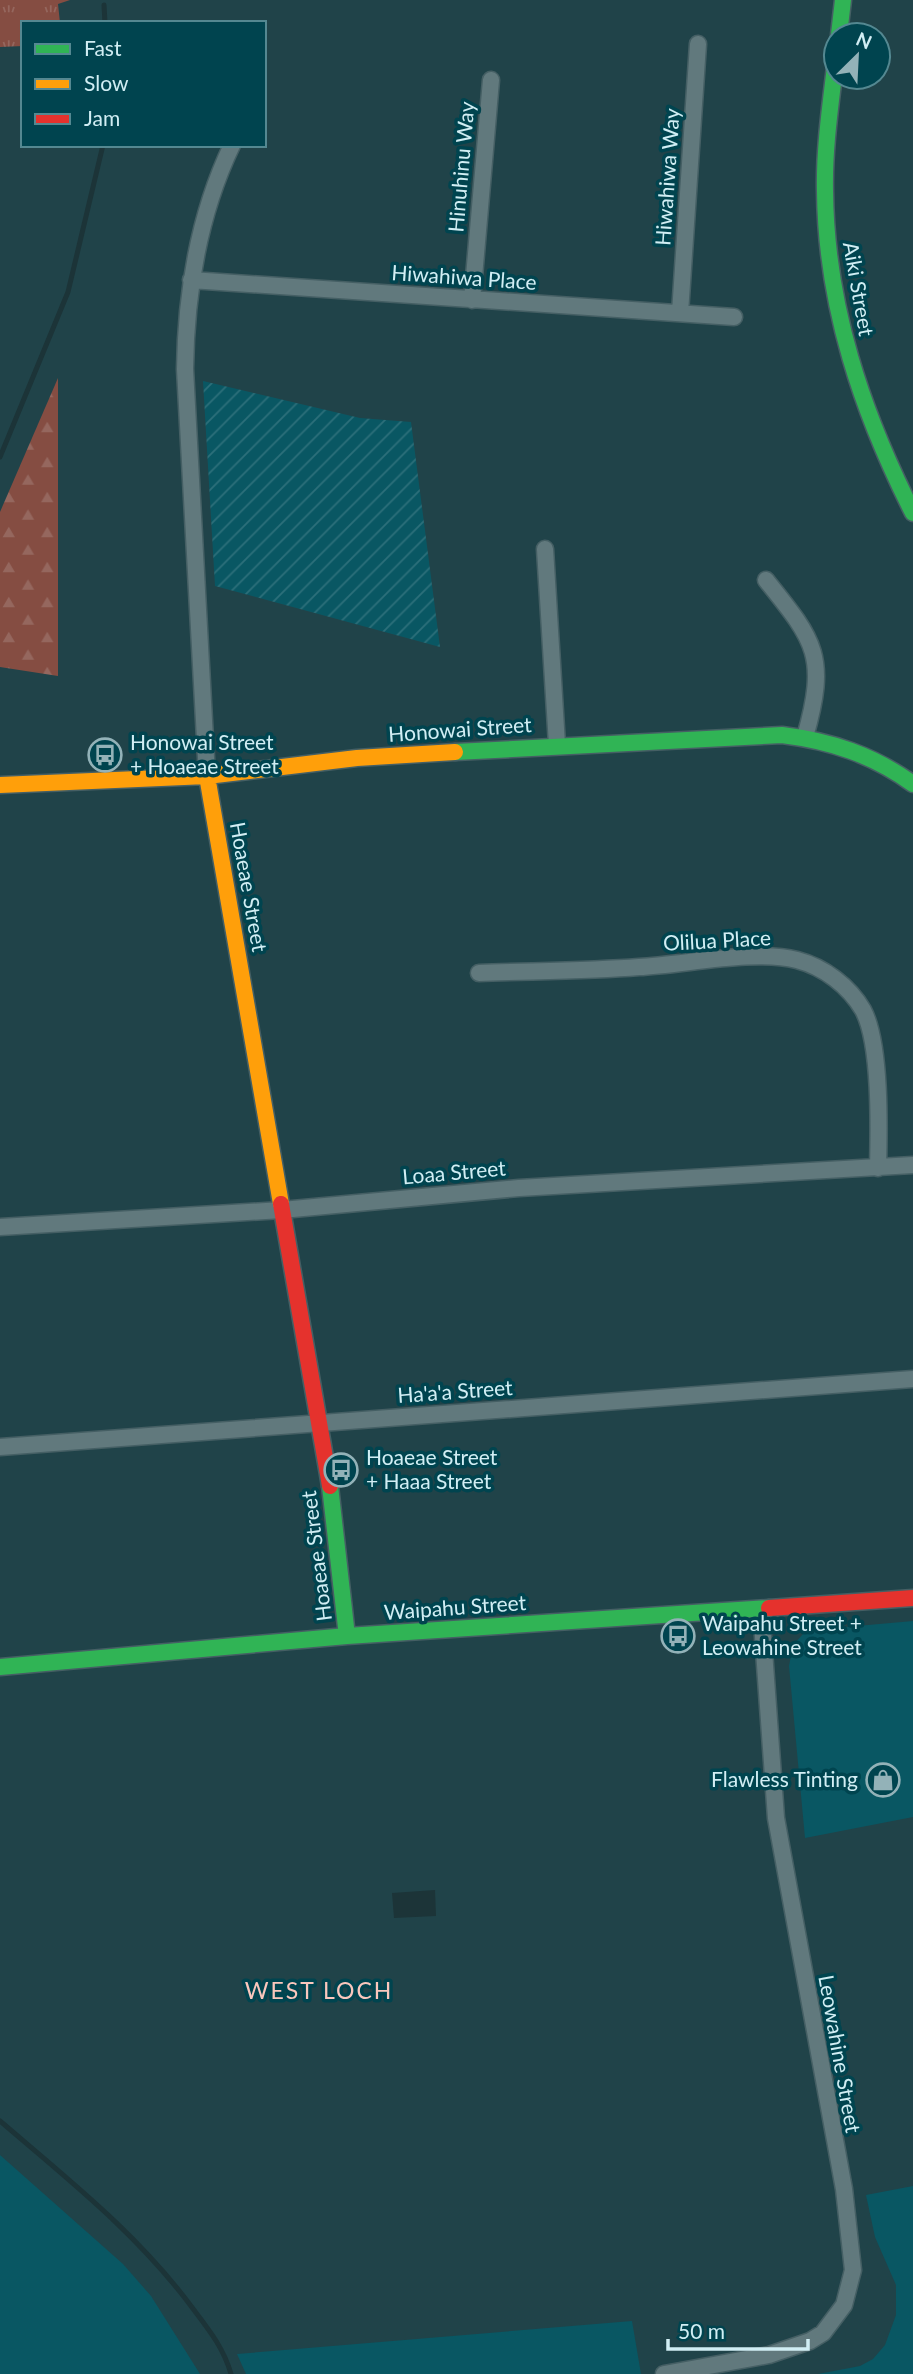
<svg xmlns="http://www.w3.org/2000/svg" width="913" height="2374" viewBox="0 0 913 2374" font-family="Lato,sans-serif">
  <defs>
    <pattern id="industrial-furrows" width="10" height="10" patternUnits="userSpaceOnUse" patternTransform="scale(1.75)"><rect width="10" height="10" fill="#095763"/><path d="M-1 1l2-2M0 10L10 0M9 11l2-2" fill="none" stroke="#2c6f7a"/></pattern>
    <pattern id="grass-tufts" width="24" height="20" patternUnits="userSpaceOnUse" patternTransform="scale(1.75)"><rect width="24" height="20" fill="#854d42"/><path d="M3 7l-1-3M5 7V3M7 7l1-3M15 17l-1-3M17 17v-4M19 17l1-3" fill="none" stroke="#95675e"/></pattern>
    <pattern id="forest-firs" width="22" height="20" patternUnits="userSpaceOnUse" patternTransform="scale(1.75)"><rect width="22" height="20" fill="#854d42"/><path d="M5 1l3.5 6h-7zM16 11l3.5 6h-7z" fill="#95675e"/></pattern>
  </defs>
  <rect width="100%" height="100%" fill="#204349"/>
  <path fill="#095763" d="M 913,1621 L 913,1817 L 805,1838 L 789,1666 L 793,1645 L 803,1634 L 812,1630 Z
    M 0,2155 L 123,2264 L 151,2296 L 200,2374 L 0,2374 Z
    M 913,2186 L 913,2374 L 818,2374 L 860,2366 L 873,2359 L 885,2345 L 896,2315 L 896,2285 L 875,2237 L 866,2195 Z
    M 632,2321 L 641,2374 L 246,2374 L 237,2354 Z"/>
  <path fill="url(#industrial-furrows)" d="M 203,381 L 360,418 L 411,422 L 440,647 L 215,586 Z"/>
  <path fill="url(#grass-tufts)" d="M 0,0 L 70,0 L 58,4 L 60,23 L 23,23 L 23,46 L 0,47 Z"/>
  <path fill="url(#forest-firs)" d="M 58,378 L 58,676 L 0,667 L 0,512 Z"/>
  <path fill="#1c3438" d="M 435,1890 L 436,1916 L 394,1918 L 392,1893 Z"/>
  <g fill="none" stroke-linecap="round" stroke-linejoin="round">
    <path stroke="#1c3438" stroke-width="5" d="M 104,5 L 105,23
      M 0,457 L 68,292 L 103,145
      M 0,2121 C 70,2181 139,2235 194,2310 C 210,2331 224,2349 231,2374"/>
    <defs>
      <path id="street" d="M 191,280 L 734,317
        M 472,300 L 491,80
        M 680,313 L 698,44
        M 545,549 L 557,745
        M 766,580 C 815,641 828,656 805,737
        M 207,776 L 185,369 C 186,291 198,216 232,145
        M 479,973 C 532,971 586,971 639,967 C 684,965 755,949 797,960 C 824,967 849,986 863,1010 C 881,1043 879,1129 878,1168
        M 0,1227 L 282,1210 L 519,1188 L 913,1165
        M 0,1447 L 913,1379
        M 664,2374 L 769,2355 L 810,2341 L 823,2333 L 844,2305 L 853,2270 L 844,2189 L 776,1818 L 761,1609"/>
      <path id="fast" d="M 839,35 L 843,0
        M 836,58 C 831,102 824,147 825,191 C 826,306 862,412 913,513
        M 455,752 L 782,735 C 831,741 873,755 913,784
        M 330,1486 L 347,1636
        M 0,1667 L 347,1636 L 769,1608"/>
      <path id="slow" d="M 207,776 L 281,1204
        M 0,785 L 207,776 L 357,758 L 455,752"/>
      <path id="jam" d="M 281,1204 L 330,1486
        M 769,1608 L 913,1598"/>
    </defs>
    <use href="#street" stroke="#455f64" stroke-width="19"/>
    <use href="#fast" stroke="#455f64" stroke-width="19"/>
    <use href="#slow" stroke="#455f64" stroke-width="19"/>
    <use href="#jam" stroke="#455f64" stroke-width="19"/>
    <use href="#street" stroke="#61797d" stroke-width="16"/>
    <use href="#fast" stroke="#30b455" stroke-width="16"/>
    <use href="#slow" stroke="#ff9f0a" stroke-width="16"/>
    <use href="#jam" stroke="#e5322d" stroke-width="16"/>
  </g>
  <defs>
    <symbol id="bus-ring" viewBox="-11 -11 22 22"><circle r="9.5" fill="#00444f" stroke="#93b2b8" stroke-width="1.5"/><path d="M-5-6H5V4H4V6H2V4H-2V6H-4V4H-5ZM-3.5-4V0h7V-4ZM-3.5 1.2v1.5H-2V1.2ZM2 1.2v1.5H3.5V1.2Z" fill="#93b2b8"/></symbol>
    <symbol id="shop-ring" viewBox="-11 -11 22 22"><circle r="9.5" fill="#00444f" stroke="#93b2b8" stroke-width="1.5"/><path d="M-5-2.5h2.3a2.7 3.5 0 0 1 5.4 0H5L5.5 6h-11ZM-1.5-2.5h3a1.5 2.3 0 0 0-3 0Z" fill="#93b2b8"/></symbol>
  </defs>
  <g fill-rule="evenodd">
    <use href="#bus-ring" x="86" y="736" width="38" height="38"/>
    <use href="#bus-ring" x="322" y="1451" width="38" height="38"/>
    <use href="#bus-ring" x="659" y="1617" width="38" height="38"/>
    <use href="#shop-ring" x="864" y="1761" width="38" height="38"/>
  </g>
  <g text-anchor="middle" stroke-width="7" stroke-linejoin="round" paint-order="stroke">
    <g font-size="21" fill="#d1eef4" stroke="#00444f">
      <text transform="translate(462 167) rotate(-85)" y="7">Hinuhinu Way</text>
      <text transform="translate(668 177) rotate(-86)" y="7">Hiwahiwa Way</text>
      <text transform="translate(464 278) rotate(4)" y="7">Hiwahiwa Place</text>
      <text transform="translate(858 289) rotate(80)" y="7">Aiki Street</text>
      <text transform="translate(460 730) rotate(-4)" y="7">Honowai Street</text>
      <text transform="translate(248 887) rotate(80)" y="7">Hoaeae Street</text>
      <text transform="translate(717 941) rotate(-3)" y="7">Olilua Place</text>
      <text transform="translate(454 1173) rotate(-5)" y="7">Loaa Street</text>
      <text transform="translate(455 1392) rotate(-4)" y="7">Ha'a'a Street</text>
      <text transform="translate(317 1556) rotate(-97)" y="7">Hoaeae Street</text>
      <text transform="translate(455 1608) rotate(-4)" y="7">Waipahu Street</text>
      <text transform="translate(839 2054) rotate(80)" y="7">Leowahine Street</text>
    </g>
    <g font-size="21" fill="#d1eef4" stroke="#00444f" text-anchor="start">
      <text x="130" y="750">Honowai Street<tspan x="130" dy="24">+ Hoaeae Street</tspan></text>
      <text x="366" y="1465">Hoaeae Street<tspan x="366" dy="24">+ Haaa Street</tspan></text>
      <text x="702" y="1631">Waipahu Street +<tspan x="702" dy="24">Leowahine Street</tspan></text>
      <text x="858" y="1787" text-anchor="end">Flawless Tinting</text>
    </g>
    <g font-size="23" letter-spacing="2" fill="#fac7bd" stroke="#00444f">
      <text x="319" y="1999">WEST LOCH</text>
    </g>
  </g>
  <rect x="21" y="21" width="245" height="126" fill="#00444f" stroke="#548891" stroke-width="2"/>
  <rect x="35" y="44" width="35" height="10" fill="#30b455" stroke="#548891" stroke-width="2"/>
  <text x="84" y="56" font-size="21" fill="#d1eef4">Fast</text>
  <rect x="35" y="79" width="35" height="10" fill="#ff9f0a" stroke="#548891" stroke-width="2"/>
  <text x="84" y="91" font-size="21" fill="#d1eef4">Slow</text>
  <rect x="35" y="114" width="35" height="10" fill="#e5322d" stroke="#548891" stroke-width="2"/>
  <text x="84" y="126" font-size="21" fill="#d1eef4">Jam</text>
  <g transform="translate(857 56) rotate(24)"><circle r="33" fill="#00444f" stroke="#548891" stroke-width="2"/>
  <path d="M0-5L12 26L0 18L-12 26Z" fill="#93b2b8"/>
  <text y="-10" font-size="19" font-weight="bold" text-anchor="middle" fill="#d1eef4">N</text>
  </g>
  <path d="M668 2339v10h140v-10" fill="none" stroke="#d1eef4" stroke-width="3.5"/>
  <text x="678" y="2339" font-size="21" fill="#d1eef4" stroke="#00444f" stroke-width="5" paint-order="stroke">50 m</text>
</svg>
